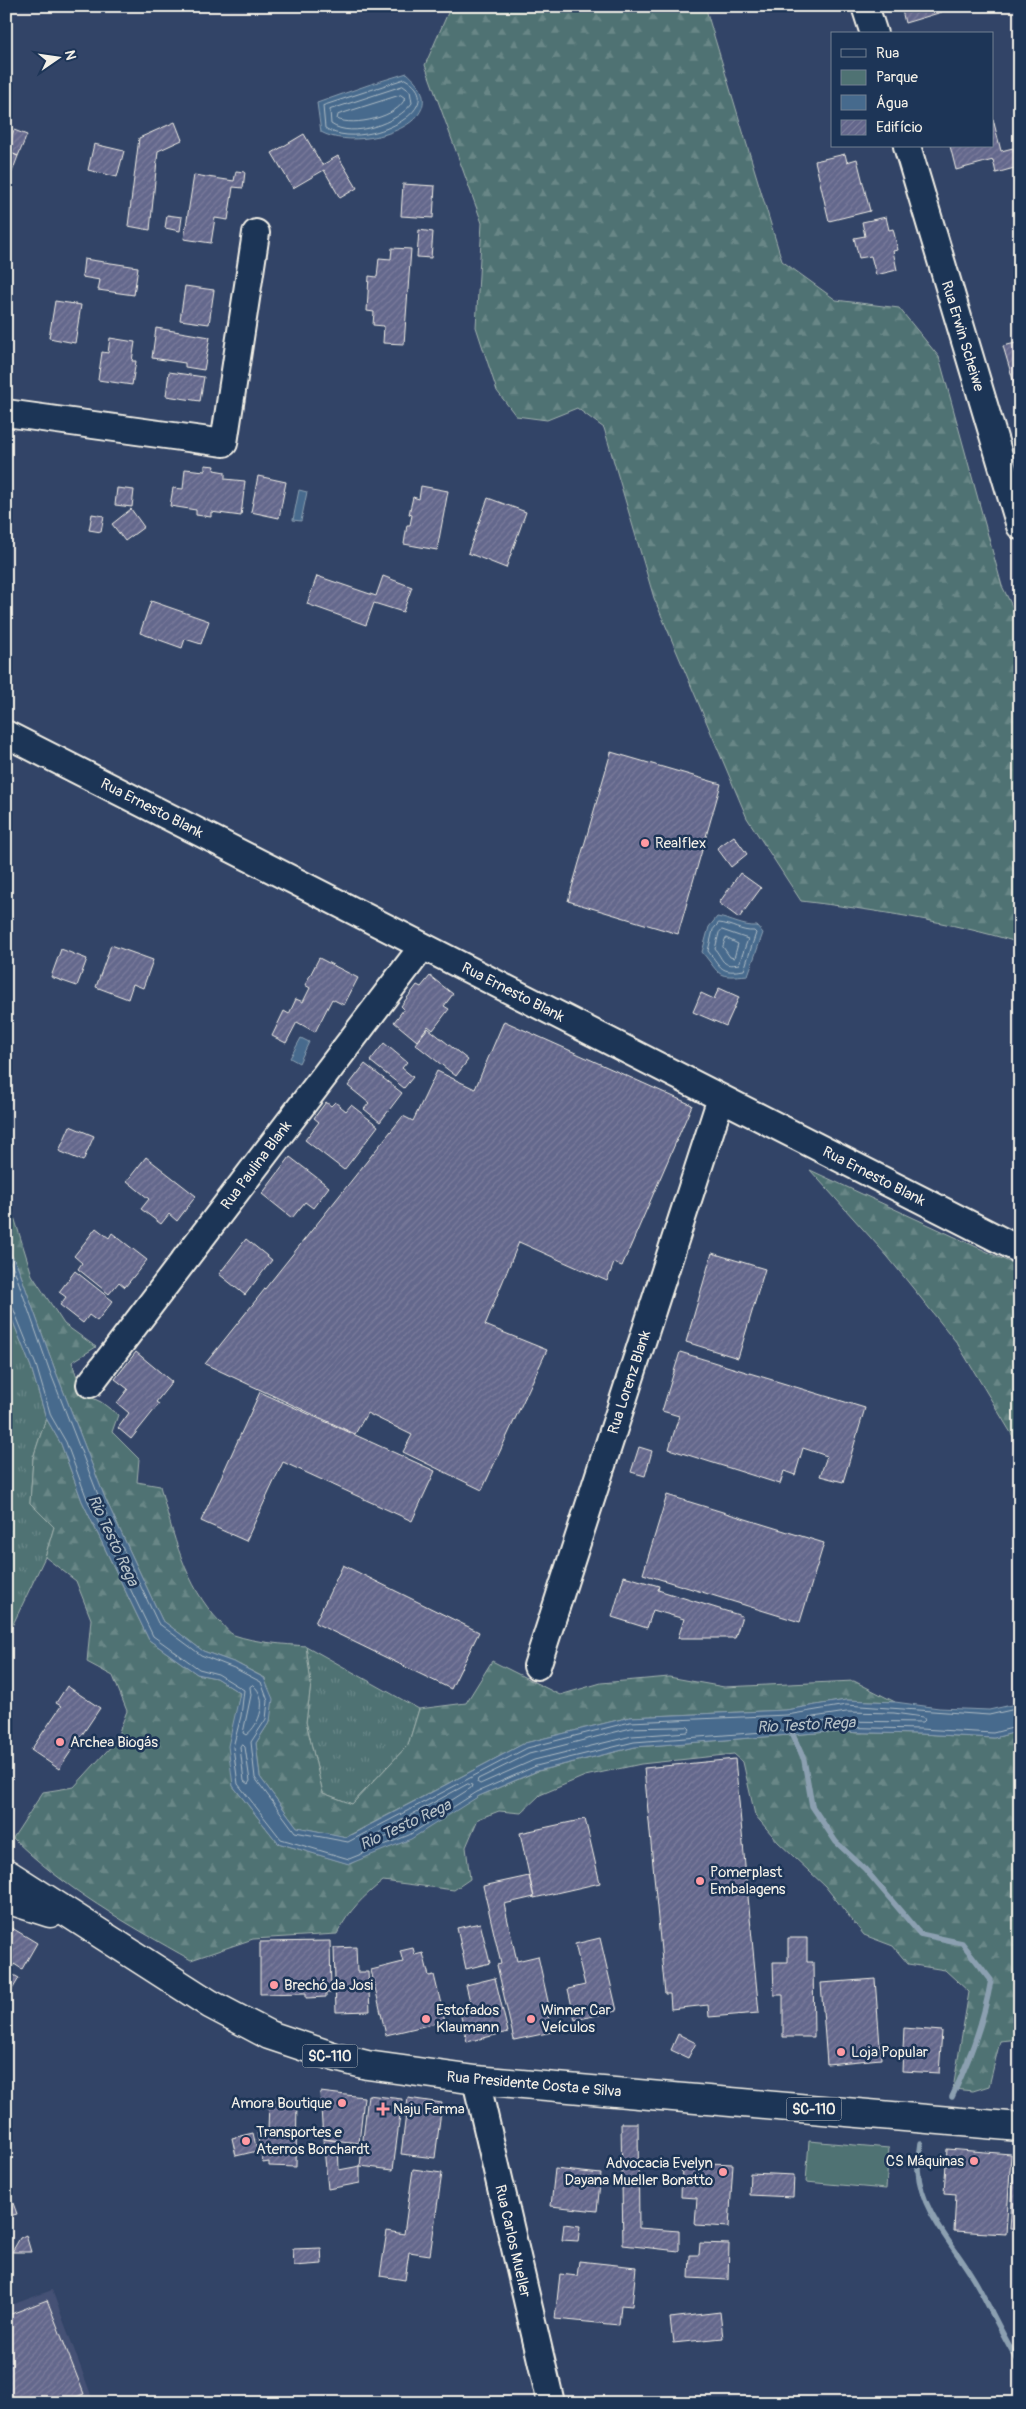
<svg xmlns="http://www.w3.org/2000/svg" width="1026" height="2409" viewBox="0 0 1026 2409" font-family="Pangolin,sans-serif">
  <defs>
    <pattern id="grass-tufts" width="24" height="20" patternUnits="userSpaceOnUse" patternTransform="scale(1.25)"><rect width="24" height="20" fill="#4f7273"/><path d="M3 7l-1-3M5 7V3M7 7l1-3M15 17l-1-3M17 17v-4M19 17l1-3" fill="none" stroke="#698787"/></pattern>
    <pattern id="forest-firs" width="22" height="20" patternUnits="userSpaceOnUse" patternTransform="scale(1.25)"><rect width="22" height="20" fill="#4f7273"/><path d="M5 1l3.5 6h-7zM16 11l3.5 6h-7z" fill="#698787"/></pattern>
    <pattern id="building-hatch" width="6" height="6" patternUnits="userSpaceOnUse" patternTransform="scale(1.25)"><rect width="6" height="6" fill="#64678c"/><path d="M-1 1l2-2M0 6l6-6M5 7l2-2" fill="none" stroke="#7b7d9c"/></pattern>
  </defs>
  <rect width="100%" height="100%" fill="#324467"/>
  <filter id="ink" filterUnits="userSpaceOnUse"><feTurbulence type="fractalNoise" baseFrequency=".02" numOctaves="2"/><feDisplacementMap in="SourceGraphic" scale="10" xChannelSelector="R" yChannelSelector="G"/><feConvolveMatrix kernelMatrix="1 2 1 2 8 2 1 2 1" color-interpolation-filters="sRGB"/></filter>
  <g filter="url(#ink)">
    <path fill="#455174" d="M 52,2290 L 94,2403 L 10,2403 L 6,2392 L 6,2307 Z"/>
    <path fill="url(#grass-tufts)" stroke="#a2b2ae" d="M 6,1304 L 31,1367 L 46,1418 L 33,1458 L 30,1503 L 54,1527 L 45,1557 L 6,1639 Z
      M 306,1646 L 419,1709 L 408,1745 L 352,1804 L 323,1793 L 306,1722 L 311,1684 Z"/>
    <path fill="url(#forest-firs)" stroke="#a2b2ae" d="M 451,6 L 705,6 L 782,261 L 836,300 L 899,308 L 939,357 L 1002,586 L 1020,622 L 1020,943 C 948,921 875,910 801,901 L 747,818 L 654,598 L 604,428 L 577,408 L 547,420 L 516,416 L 497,391 L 476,327 L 482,223 L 425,65 Z
      M 6,1162 L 11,1207 L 32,1275 L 64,1324 L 96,1347 L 72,1362 L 82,1393 L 101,1402 L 118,1415 L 112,1432 L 139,1459 L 137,1482 L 160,1486 C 173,1534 185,1586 220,1622 C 224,1626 229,1633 234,1635 C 257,1643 283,1644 306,1646 L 311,1684 L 306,1722 L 323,1793 L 352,1804 L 408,1745 L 419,1709 L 466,1703 L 492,1661 L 560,1695 L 601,1683 L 669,1677 L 724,1687 L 854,1681 L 895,1702 L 846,1700 L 786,1710 L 630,1717 L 525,1743 L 346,1837 L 297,1827 L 260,1777 L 256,1743 L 270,1721 L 265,1678 L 236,1663 L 203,1651 L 162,1620 L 105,1498 L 54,1367 L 18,1267 L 6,1245 Z
      M 810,1170 L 1020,1267 L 1020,1448 L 957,1343 L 888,1257 Z
      M 46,1418 L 61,1444 L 82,1501 L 149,1640 L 197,1674 L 216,1678 L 240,1693 L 236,1715 L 233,1786 L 278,1843 L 350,1864 L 479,1796 L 538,1771 L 635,1747 L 828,1732 L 920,1734 L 994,1738 L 1020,1731 L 1020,2039 L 1000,2041 L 989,2086 L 973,2091 L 953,2089 L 969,1992 L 945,1970 L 908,1964 L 893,1946 L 864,1935 L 825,1886 L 778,1842 L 755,1815 L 743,1762 L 734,1754 L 641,1764 L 585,1776 L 540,1795 L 521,1813 L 499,1811 L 478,1819 L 466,1847 L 470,1879 L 454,1890 L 383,1881 C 363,1897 349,1910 337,1934 L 253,1939 L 191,1960 C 129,1925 63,1888 13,1838 L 43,1792 L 74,1787 L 115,1742 L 127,1711 L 113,1676 L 87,1662 L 91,1619 L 76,1581 L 45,1557 L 54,1527 L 30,1503 L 33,1458 Z"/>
    <path fill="#4f7273" stroke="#a2b2ae" d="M 809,2141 L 889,2148 L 886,2189 L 806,2182 Z"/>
    <path fill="#466a8d" stroke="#8ca0b1" d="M 407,73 C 463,121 360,154 321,132 L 317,103 L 368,85 Z
      M 299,490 L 307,492 L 301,521 L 293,520 Z
      M 717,917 C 731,919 743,927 757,926 L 763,933 L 748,975 C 715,978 722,976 702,952 L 709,927 Z
      M 301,1038 L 309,1042 L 299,1063 L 290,1058 Z
      M 6,1245 L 18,1267 L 54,1367 L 105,1498 L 162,1620 L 203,1651 L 236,1663 L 264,1678 L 273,1699 L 270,1721 L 256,1743 L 260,1777 L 297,1827 L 347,1837 L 525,1743 L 630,1717 L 786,1710 L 846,1700 L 895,1702 L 939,1708 L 989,1710 L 1020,1703 L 1020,1731 L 994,1738 L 920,1734 L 828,1732 L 635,1747 L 537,1771 L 479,1796 L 411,1839 L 349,1864 L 278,1843 L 233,1786 L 228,1746 L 240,1693 L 216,1678 L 197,1674 L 149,1640 L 82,1501 L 61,1444 L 46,1418 L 31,1367 L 6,1304 Z"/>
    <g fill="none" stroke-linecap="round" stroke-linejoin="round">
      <path stroke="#aebbc4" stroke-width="1" d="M 405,79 C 455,107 362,153 325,128 L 323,106 Z
        M 403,86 L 410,91 L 412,103 C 398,123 352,139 331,124 L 330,110 Z
        M 401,95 L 405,98 C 399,117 353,127 337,119 L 338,115 Z
        M 719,923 C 732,924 741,932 754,931 L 756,933 L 744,970 C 720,974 722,968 708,951 L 713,930 Z
        M 722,930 L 748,939 L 739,964 C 722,967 724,961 715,949 L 719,933 Z
        M 726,938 L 738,944 L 734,958 L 730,957 L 723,947 Z
        M 6,1255 L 14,1269 L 49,1369 L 100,1500 L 158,1623 L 201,1655 L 234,1668 L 261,1682 L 268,1701 L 266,1719 L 251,1742 L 255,1778 L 295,1832 L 348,1842 L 527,1748 L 630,1722 L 787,1715 L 846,1705 L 989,1715 L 1020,1708
        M 6,1304 L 13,1308 L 36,1365 L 51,1416 L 66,1442 L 87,1499 L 153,1636 L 199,1669 L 218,1674 L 244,1690 L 241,1716 L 233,1747 L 238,1784 L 281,1839 L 349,1859 L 409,1835 L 477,1792 L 536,1766 L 634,1742 L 828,1727 L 920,1729 L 993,1733 L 1020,1726
        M 253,1685 C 269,1698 260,1725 246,1735 L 243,1733 L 251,1695 L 250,1687 Z
        M 847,1712 L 894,1713 L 923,1717 L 925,1720 L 923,1722 L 829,1721 L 810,1723 L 808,1721 L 809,1718 Z
        M 688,1727 L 690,1729 L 688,1732 L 632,1736 L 534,1760 L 480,1784 L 477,1782 L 478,1779 L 529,1754 L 631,1728 Z
        M 242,1744 L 245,1747 L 250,1781 L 248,1784 L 244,1781 L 240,1747 Z
        M 468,1784 L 472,1785 L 471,1788 L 406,1829 L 368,1844 L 366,1843 L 366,1840 Z"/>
      <path stroke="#8ca0b1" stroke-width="5.5" d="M 791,1730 L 804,1760 L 812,1806 L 836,1842 L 865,1869 L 920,1934 L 962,1943 L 991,1980 C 984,2021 970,2059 952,2097
        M 921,2143 C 920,2152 918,2162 918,2170 C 921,2215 959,2250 979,2288 C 992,2312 1003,2336 1017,2359 L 1020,2360"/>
    </g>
    <path fill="url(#building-hatch)" stroke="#f4f1e8" d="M 901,6 L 940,6 L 942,12 L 905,23 Z
      M 993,119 L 1001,151 L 1013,148 L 1018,167 L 996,173 L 993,160 L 956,170 L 950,146 L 992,146 Z
      M 175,122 L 182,140 L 158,151 L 150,230 L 128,226 L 139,138 Z
      M 14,130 L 27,135 L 18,156 L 6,151 Z
      M 304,134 L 322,165 L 338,156 L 357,188 L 340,198 L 324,170 L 293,188 L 272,153 Z
      M 94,144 L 124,151 L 117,177 L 88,170 Z
      M 6,151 L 18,156 L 9,180 L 6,179 Z
      M 845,154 L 847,162 L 857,159 L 870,211 L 829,221 L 815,161 Z
      M 236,171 L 245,172 L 243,188 L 233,187 L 228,220 L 215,218 L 211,243 L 184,239 L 194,175 L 234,181 Z
      M 403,184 L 435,186 L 433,218 L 401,216 Z
      M 167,215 L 182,217 L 180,231 L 165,228 Z
      M 886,217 L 889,230 L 893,229 L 898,250 L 893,251 L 897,270 L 876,275 L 871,256 L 859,258 L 854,238 L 865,236 L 862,222 Z
      M 419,230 L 433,232 L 431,258 L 417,257 Z
      M 392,248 L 411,249 L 404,344 L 383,343 L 384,326 L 373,325 L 374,312 L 367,311 L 369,276 L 377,277 L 379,258 L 391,259 Z
      M 84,259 L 138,267 L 134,295 L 98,290 L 100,280 L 82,277 Z
      M 185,286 L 214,290 L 209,324 L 180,320 Z
      M 55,301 L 81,305 L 75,343 L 49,338 Z
      M 156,328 L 210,337 L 204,370 L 185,367 L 185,363 L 152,358 Z
      M 110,338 L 135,342 L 132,361 L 136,361 L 132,385 L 98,380 L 102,352 L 108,353 Z
      M 1020,342 L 1020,389 L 1016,390 L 1003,346 Z
      M 169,372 L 204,377 L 200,401 L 166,396 Z
      M 205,465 L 215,466 L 214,470 L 225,472 L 225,479 L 245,481 L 241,516 L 211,512 L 211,517 L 196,515 L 196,510 L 170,506 L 173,488 L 183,489 L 185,469 L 205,471 Z
      M 258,476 L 286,482 L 279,518 L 251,512 Z
      M 421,486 L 448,491 L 437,550 L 404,544 L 407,525 L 410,525 L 412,515 L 409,514 L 413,497 L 419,499 Z
      M 117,488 L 134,490 L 132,507 L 115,505 Z
      M 488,498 L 526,512 L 506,568 L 468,553 Z
      M 131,509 L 144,527 L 125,541 L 112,524 Z
      M 92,514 L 104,516 L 101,532 L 89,530 Z
      M 317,576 L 376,596 L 383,576 L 412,587 L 403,612 L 374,603 L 366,625 L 307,604 Z
      M 151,601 L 209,621 L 201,644 L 185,639 L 182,648 L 140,633 Z
      M 611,752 L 721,784 L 678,934 L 568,901 Z
      M 734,836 L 747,854 L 731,867 L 717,848 Z
      M 740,873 L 761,888 L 739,918 L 719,903 Z
      M 111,945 L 153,960 L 143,988 L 133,984 L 128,999 L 96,987 Z
      M 61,949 L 87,959 L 77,986 L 51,977 Z
      M 319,958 L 358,978 L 344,1005 L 332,999 L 315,1032 L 297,1022 L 286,1043 L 272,1036 L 284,1011 L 289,1014 L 296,999 L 303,1002 L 310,988 L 305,985 Z
      M 430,976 L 453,994 L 444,1006 L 449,1009 L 433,1030 L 428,1026 L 417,1041 L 394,1022 L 404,1009 L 401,1006 L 417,985 L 421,987 Z
      M 719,988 L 739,997 L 726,1026 L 693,1012 L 701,993 L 714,999 Z
      M 504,1021 L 692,1105 L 622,1266 L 614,1263 L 607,1281 L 519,1242 L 485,1325 L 547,1350 L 482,1490 L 403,1452 L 412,1435 L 367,1413 L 355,1434 L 205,1364 L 403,1116 L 413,1121 L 437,1071 L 475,1089 Z
      M 428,1028 L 468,1060 L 456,1076 L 415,1044 Z
      M 384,1043 L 407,1062 L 402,1068 L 413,1077 L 404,1088 L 370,1061 Z
      M 365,1064 L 402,1093 L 380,1122 L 364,1109 L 369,1103 L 348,1086 Z
      M 326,1102 L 331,1106 L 335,1102 L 346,1111 L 351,1105 L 378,1126 L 344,1170 L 305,1140 L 319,1122 L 314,1118 Z
      M 70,1126 L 94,1136 L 83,1161 L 59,1151 Z
      M 146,1157 L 196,1196 L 177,1221 L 169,1214 L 161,1224 L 141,1209 L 149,1199 L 127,1181 Z
      M 290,1157 L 329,1187 L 313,1208 L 305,1202 L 292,1218 L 262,1194 Z
      M 96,1228 L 109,1238 L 112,1233 L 147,1260 L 125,1287 L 119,1282 L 109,1294 L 78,1269 L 82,1263 L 74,1256 Z
      M 246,1239 L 272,1260 L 245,1295 L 219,1274 Z
      M 712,1253 L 765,1269 L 738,1358 L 686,1342 Z
      M 75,1271 L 113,1301 L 97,1321 L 89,1315 L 83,1323 L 60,1305 L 66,1297 L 59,1292 Z
      M 136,1352 L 172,1382 L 156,1402 L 159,1404 L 131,1439 L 118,1428 L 129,1413 L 117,1403 L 128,1389 L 115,1379 Z
      M 680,1352 L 865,1408 L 843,1482 L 820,1476 L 827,1456 L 803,1448 L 795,1475 L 784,1471 L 780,1484 L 669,1449 L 679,1416 L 662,1411 Z
      M 260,1392 L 435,1471 L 412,1521 L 283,1462 L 246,1541 L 201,1521 Z
      M 639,1447 L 652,1451 L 645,1476 L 631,1472 Z
      M 667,1495 L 824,1543 L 800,1622 L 643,1574 Z
      M 343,1565 L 479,1632 L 451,1689 L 315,1623 Z
      M 624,1576 L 659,1586 L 658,1590 L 742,1616 L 735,1638 L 678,1638 L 684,1619 L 653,1610 L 647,1628 L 612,1617 Z
      M 67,1686 L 100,1708 L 59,1769 L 31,1750 L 61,1706 L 56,1703 Z
      M 7,1755 L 9,1766 L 9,1778 L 6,1784 Z
      M 735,1759 L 759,2013 L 709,2017 L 708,2005 L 671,2009 L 670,1994 L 665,1994 L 644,1768 Z
      M 585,1819 L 600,1883 L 534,1898 L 520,1833 Z
      M 529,1876 L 534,1897 L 504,1904 L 517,1961 L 538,1956 L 551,2015 L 548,2015 L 552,2032 L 514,2040 L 497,1965 L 501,1964 L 483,1886 Z
      M 480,1923 L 490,1963 L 466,1969 L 457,1928 Z
      M 12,1928 L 37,1943 L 22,1969 L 14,1964 L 10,1973 L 19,1978 L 6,2000 L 6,1939 Z
      M 600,1938 L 617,2011 L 575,2020 L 568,1989 L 585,1985 L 575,1944 Z
      M 788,1938 L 807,1938 L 807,1962 L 813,1962 L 814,2037 L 783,2037 L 783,1995 L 774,1995 L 773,1962 L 788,1962 Z
      M 330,1941 L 331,1993 L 326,1993 L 326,1997 L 306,1998 L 306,1993 L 260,1994 L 260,1942 Z
      M 356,1947 L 357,1972 L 368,1972 L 370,2011 L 336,2012 L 334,1948 Z
      M 413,1948 L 415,1955 L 423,1953 L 429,1976 L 434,1975 L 445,2021 L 386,2035 L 371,1970 L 403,1962 L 400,1951 Z
      M 495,1978 L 508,2032 L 467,2042 L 459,2008 L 471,2006 L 466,1985 Z
      M 875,1979 L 881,2059 L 827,2064 L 821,1983 Z
      M 904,2028 L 942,2031 L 939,2073 L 902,2071 Z
      M 678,2034 L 696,2043 L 688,2058 L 671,2050 Z
      M 320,2092 L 364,2097 L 359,2143 L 323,2139 Z
      M 368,2095 L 402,2099 L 393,2170 L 360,2166 Z
      M 408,2098 L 442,2103 L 435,2158 L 401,2154 Z
      M 269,2100 L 297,2100 L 296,2167 L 269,2166 L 269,2162 L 263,2163 L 257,2133 L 268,2131 Z
      M 621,2123 L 638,2123 L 639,2228 L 679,2231 L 679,2251 L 623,2245 Z
      M 253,2133 L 257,2151 L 236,2156 L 232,2138 Z
      M 323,2139 L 338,2141 L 339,2170 L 360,2166 L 360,2183 L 328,2189 Z
      M 947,2149 L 1011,2154 L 1006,2234 L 954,2231 L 956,2194 L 944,2193 Z
      M 1015,2156 L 1020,2156 L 1020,2230 L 1010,2229 Z
      M 682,2162 L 733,2164 L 729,2227 L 695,2225 L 697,2198 L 681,2197 Z
      M 413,2169 L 442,2173 L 430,2255 L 409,2252 L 405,2280 L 380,2276 L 387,2231 L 404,2234 Z
      M 555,2169 L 601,2174 L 597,2211 L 551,2206 Z
      M 750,2173 L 794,2175 L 793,2197 L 749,2195 Z
      M 10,2195 L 17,2214 L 6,2217 L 6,2197 Z
      M 564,2224 L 580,2226 L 578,2241 L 562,2240 Z
      M 26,2235 L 31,2252 L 12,2252 L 20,2238 Z
      M 700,2243 L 729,2244 L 728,2280 L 689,2278 L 690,2255 L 699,2255 Z
      M 321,2248 L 322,2264 L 294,2266 L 293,2249 Z
      M 579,2261 L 636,2267 L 632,2306 L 621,2305 L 619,2325 L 555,2319 L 560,2274 L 577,2276 Z
      M 47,2300 L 84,2394 L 61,2403 L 13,2403 L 6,2384 L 6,2316 Z
      M 720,2312 L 723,2338 L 673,2343 L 670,2318 Z"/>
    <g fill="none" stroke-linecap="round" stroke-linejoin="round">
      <defs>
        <path id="minor" d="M 865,6 L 874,34
          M 907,146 L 1020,526
          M 6,413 L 224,443 L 256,233
          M 6,734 L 1020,1250
          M 90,1384 L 423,946
          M 537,1666 L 721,1098
          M 476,2080 L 551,2403"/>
        <path id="major" d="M 6,1873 L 210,2004 L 269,2035 L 335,2057 L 367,2065 L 476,2080 L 1020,2127
          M 6,1899 L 50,1913"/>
      </defs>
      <use href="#minor" stroke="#f4f1e8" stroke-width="30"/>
      <use href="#major" stroke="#f4f1e8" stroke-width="31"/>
      <use href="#minor" stroke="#1d3557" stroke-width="26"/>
      <use href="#major" stroke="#1d3557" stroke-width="28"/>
    </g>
  </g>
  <g fill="#ff9aa2" stroke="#1d3557" stroke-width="2">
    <circle cx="645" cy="843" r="5"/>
    <circle cx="60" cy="1742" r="5"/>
    <circle cx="700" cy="1881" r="5"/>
    <circle cx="274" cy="1985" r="5"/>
    <circle cx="426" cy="2019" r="5"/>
    <circle cx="531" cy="2019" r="5"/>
    <circle cx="841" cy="2052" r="5"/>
    <circle cx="342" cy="2103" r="5"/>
    <path d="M380.5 2101.5h5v5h5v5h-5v5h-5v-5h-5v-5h5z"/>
    <circle cx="246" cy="2141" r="5"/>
    <circle cx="974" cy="2161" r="5"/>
    <circle cx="723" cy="2172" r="5"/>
  </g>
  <g text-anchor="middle" stroke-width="5" stroke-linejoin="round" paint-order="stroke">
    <g fill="#1d3557" stroke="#b4b9bc" stroke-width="1">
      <rect x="302.5" y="2044.5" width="55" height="23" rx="4"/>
      <rect x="786.5" y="2097.5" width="55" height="23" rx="4"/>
    </g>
    <g font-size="14" font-weight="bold" fill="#f4f1e8">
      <text x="330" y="2061">SC-110</text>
      <text x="814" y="2114">SC-110</text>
    </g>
    <g font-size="15" fill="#f4f1e8" stroke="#1d3557">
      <text transform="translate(963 336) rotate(73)" y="5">Rua Erwin Scheiwe</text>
      <text transform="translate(152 808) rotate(27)" y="5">Rua Ernesto Blank</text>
      <text transform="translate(513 992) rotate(27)" y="5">Rua Ernesto Blank</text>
      <text transform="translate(256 1165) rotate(-53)" y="5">Rua Paulina Blank</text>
      <text transform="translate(874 1176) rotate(27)" y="5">Rua Ernesto Blank</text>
      <text transform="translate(629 1382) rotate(-72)" y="5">Rua Lorenz Blank</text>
      <text transform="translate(534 2084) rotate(5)" y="5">Rua Presidente Costa e Silva</text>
      <text transform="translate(513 2241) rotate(77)" y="5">Rua Carlos Mueller</text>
    </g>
    <g font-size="15" fill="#f4f1e8" stroke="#1d3557" text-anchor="start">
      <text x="655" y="848">Realflex</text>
      <text x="70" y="1747">Archea Biogás</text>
      <text x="710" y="1877">Pomerplast<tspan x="710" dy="17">Embalagens</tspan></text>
      <text x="284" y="1990">Brechó da Josi</text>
      <text x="436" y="2015">Estofados<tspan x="436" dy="17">Klaumann</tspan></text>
      <text x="541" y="2015">Winner Car<tspan x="541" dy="17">Veículos</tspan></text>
      <text x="851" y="2057">Loja Popular</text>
      <text x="332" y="2108" text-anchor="end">Amora Boutique</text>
      <text x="393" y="2114">Naju Farma</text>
      <text x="256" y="2137">Transportes e<tspan x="256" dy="17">Aterros Borchardt</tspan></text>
      <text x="964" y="2166" text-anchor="end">CS Máquinas</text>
      <text x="713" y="2168" text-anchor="end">Advocacia Evelyn<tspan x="713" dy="17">Dayana Mueller Bonatto</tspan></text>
    </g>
    <g font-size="16" font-style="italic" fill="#b7c2c8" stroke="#1d3557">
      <text transform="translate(114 1540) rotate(65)" y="6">Rio Testo Rega</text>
      <text transform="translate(806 1724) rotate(-3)" y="6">Rio Testo Rega</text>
      <text transform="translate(405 1824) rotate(-25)" y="6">Rio Testo Rega</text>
    </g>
  </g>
  <rect width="1026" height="2409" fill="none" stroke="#1d3557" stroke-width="25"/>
  <rect x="12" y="12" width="1001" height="2384" fill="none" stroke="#f4f1e8" stroke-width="2" filter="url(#ink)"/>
  <rect x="831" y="32" width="162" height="115" fill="#1d3557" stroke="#738091"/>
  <rect x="841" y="49" width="25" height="8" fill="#1d3557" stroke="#738091"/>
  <text x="876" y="58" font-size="15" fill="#f4f1e8">Rua</text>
  <rect x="841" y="70" width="25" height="15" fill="#4f7273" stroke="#738091"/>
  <text x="876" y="82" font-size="15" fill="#f4f1e8">Parque</text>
  <rect x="841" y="95" width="25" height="15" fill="#466a8d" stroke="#738091"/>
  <text x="876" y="108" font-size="15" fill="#f4f1e8">Água</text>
  <rect x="841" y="120" width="25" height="15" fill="url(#building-hatch)" stroke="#738091"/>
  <text x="876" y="132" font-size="15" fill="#f4f1e8">Edifício</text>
  <g transform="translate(58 58) rotate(77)" stroke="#1d3557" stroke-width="4" paint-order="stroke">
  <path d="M0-4L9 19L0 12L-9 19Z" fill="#f4f1e8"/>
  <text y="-8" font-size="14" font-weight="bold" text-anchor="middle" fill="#f4f1e8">N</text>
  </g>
</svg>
